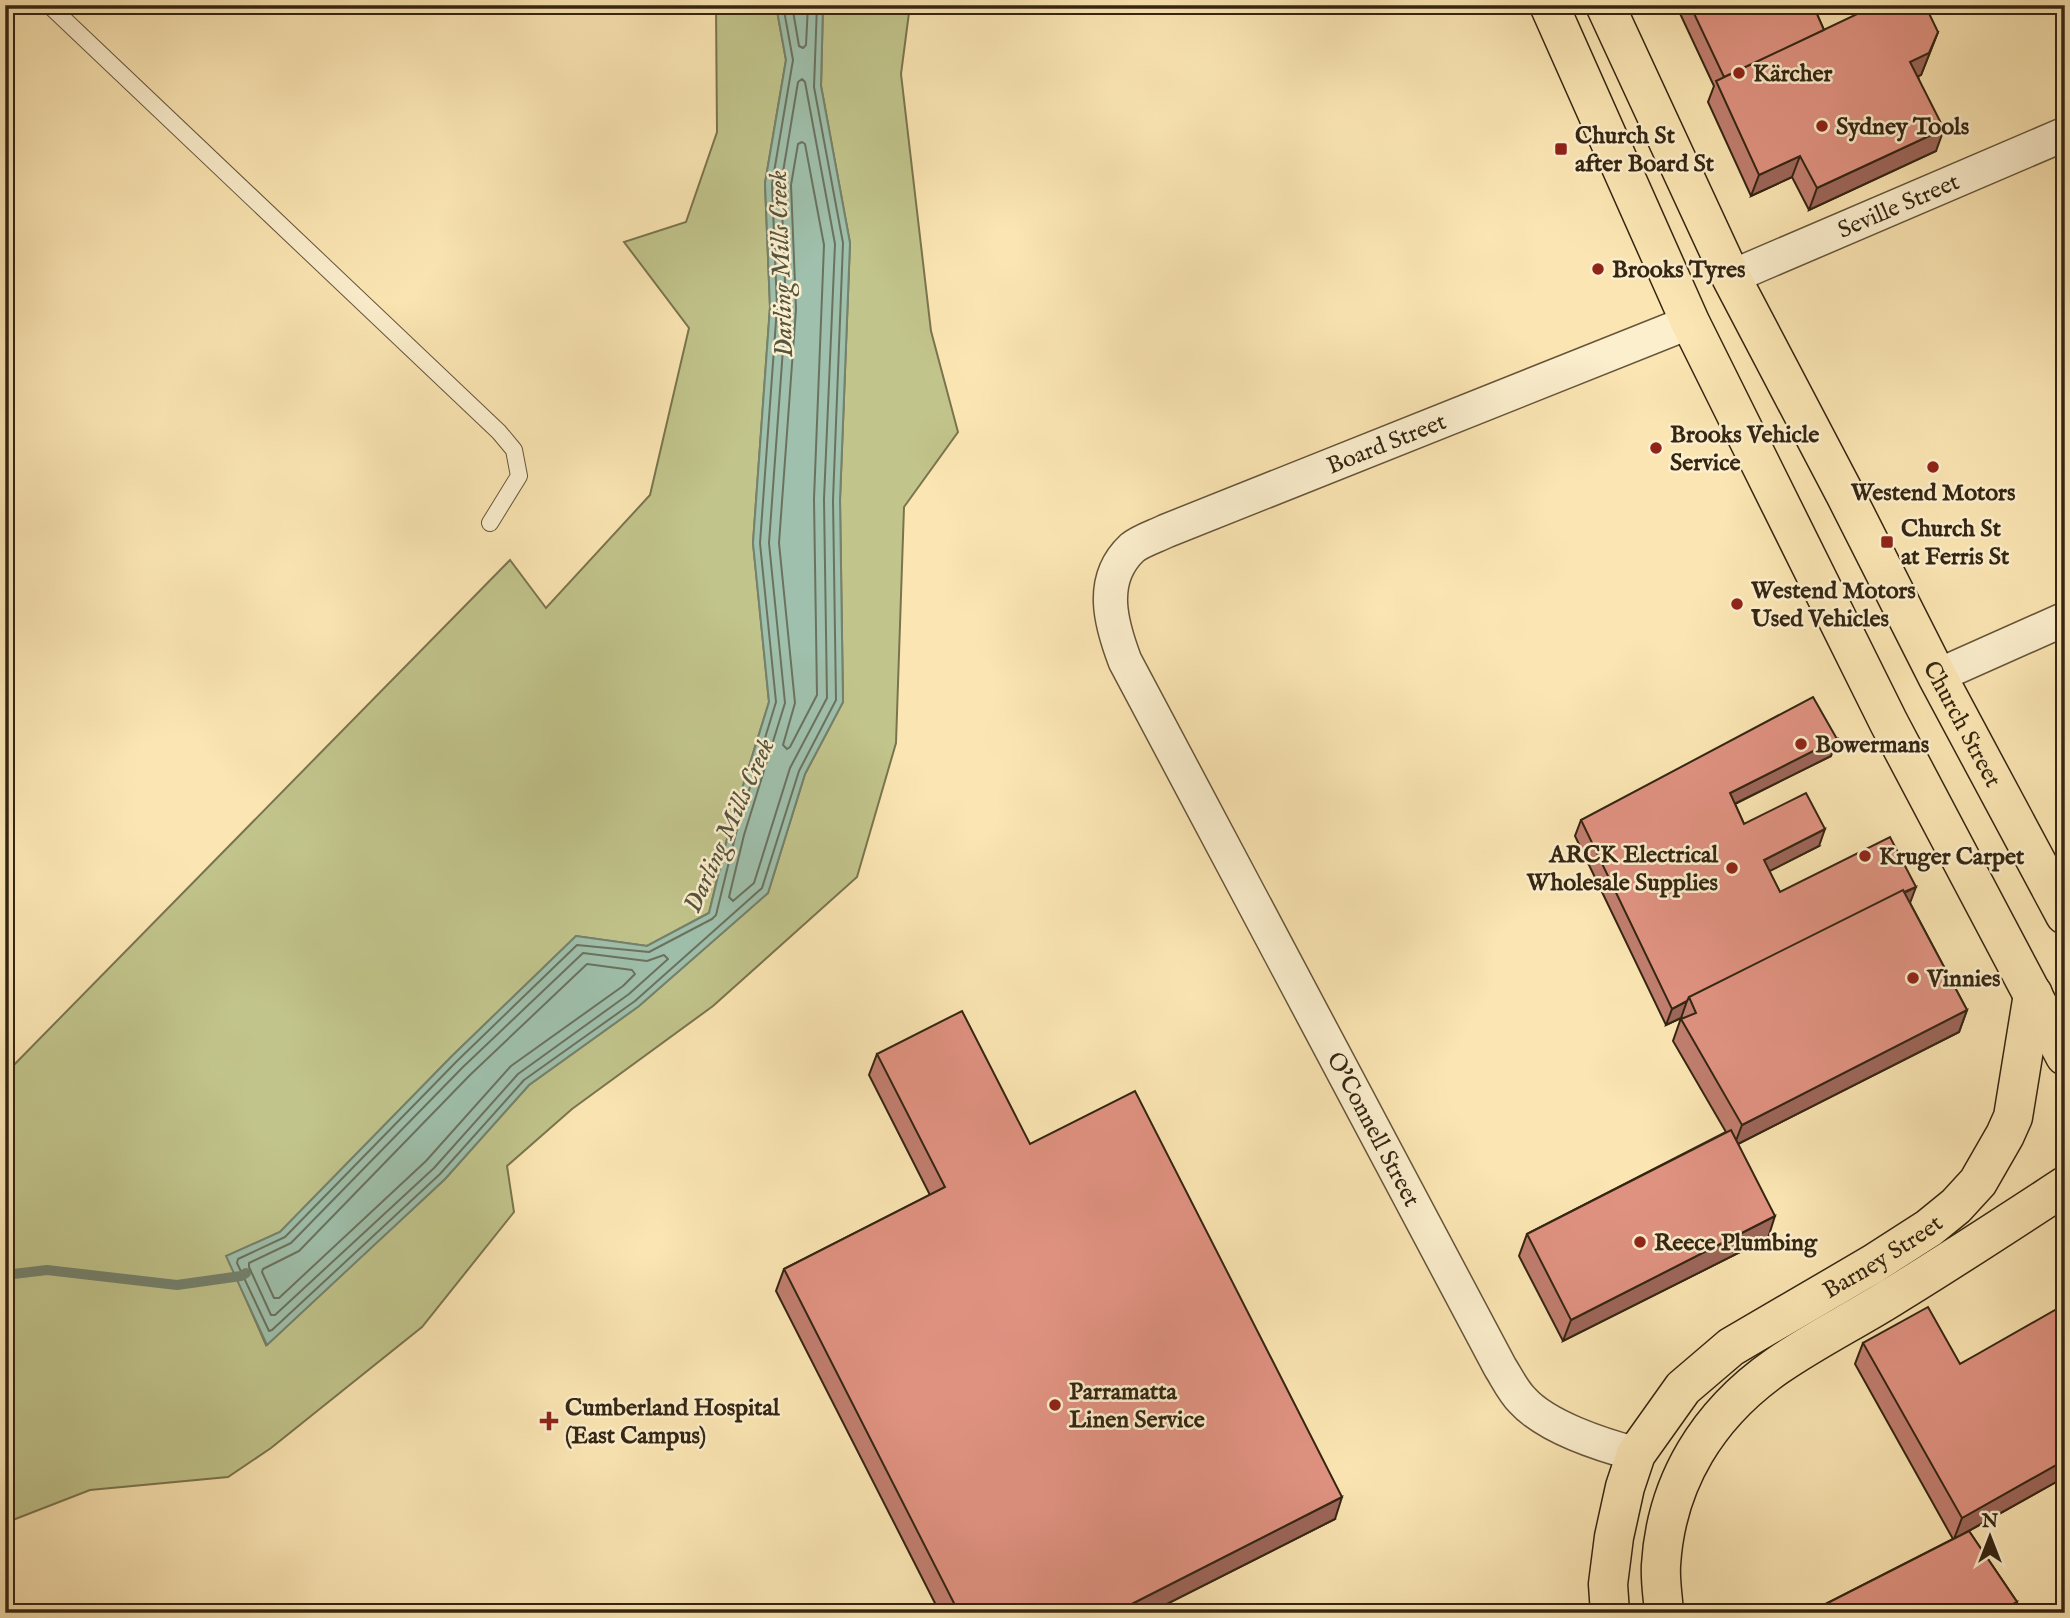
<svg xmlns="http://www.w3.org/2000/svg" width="2070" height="1618" viewBox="0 0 2070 1618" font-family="'IM FELL English',serif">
  <rect width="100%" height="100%" fill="#fbe6b3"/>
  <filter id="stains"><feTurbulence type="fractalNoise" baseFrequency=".00286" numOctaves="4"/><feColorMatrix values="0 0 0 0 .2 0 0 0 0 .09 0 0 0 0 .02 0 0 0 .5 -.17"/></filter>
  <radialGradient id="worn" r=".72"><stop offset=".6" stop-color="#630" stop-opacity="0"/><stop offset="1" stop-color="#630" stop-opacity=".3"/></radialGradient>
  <path fill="#c1c48b" stroke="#7a744e" stroke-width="2" d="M 716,5 L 776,5 L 786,60 L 765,183 L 770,307 L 753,543 L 769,702 L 729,831 L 709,913 L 647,946 L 576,936 L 452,1056 L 280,1232 L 227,1256 L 266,1345 L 445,1179 L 529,1085 L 639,1006 L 768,893 L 805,774 L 843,702 L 840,500 L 850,243 L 821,86 L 823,5 L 910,5 L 901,74 L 931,331 L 958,432 L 904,507 L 896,743 L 857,877 L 713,1006 L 572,1109 L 507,1166 L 514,1212 L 422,1327 L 271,1448 L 228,1477 L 90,1490 L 5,1523 L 5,1074 L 510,560 L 546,608 L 650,495 L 689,328 L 624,242 L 686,222 L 717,132 Z"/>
  <path fill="#9fc0ac" stroke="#74826e" stroke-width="2" d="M 776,5 L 823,5 L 821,86 L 850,243 L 840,500 L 843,702 L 805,774 L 768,893 L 639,1006 L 529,1085 L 445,1179 L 267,1345 L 226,1256 L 280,1232 L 452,1056 L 576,936 L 647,946 L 709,913 L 729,831 L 769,702 L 753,543 L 770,307 L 765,183 L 786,60 Z"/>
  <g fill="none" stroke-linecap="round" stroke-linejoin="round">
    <path stroke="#6a725f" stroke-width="2" d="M 783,5 L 793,60 L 772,184 L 777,307 L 760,543 L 776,702 L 736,833 L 716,915 L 712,919 L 649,952 L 577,945 L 457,1061 L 285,1237 L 238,1259 L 237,1263 L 269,1331 L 272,1330 L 440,1174 L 524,1080 L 635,1001 L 762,888 L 799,771 L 836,700 L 833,500 L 843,243 L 814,87 L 817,5
      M 792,5 L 799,46 L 803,48 L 806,45 L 808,5
      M 802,79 L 805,82 L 835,244 L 824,499 L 827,698 L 790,768 L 754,883 L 733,901 L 729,897 L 744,835 L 785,703 L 769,543 L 786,307 L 781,184 L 798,82 Z
      M 802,142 L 805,144 L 824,245 L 814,499 L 817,695 L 790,747 L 787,749 L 783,745 L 795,703 L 779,543 L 796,309 L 791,185 L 798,144 Z
      M 583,953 L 647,961 L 664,955 L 668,959 L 629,994 L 518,1074 L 434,1168 L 275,1315 L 271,1315 L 249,1267 L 249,1263 L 291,1243 L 463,1067 Z
      M 587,964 L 632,970 L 635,974 L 623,986 L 511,1066 L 426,1161 L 279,1298 L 274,1298 L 262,1272 L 263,1269 L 299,1251 L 470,1075 Z"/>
    <path stroke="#74826e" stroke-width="10" d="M 5,1275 L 47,1270 L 177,1285 L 241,1276 L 246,1273"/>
    <defs>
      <path id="service" d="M 49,5 L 499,432 L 514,450 L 519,476 L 490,523"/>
      <g id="minor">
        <path id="s1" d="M 1731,277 L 2065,134"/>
        <path d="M 1937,676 L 2065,619"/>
        <path id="s2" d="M 1636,1454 C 1602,1445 1546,1427 1522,1400 C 1513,1391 1507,1378 1500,1367 L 1125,661 C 1111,624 1098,580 1132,548 C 1140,541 1156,536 1166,531 L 1690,322"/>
      </g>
      <g id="primary">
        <path d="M 1549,5 L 1690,322 L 1889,723 L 2065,1056"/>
        <path id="s3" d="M 1605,5 L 1731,277 L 1846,496 L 1937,676 L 2065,915"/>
        <path id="s4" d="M 1610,1613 L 1608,1584 L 1614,1537 L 1625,1487 L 1636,1454 L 1683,1388 L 1731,1347 L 1873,1264 L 1929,1228 L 1956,1206 L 1978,1182 L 2005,1135 L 2013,1117 L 2033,994"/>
        <path d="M 1664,1613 C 1663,1597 1660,1581 1661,1565 C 1666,1482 1708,1414 1777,1366 C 1813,1341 1853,1321 1890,1298 C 1949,1262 2007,1224 2065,1186"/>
      </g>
    </defs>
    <use href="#service" stroke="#66553a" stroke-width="18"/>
    <use href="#minor" stroke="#66553a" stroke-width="36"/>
    <use href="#primary" stroke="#342512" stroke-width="41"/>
    <use href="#service" stroke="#fcefce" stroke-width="16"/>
    <use href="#minor" stroke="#fcefce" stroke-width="33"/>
    <use href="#primary" stroke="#fbe6b3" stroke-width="38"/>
  </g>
  <path fill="#c17e6f" stroke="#342512" stroke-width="2" d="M 1676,5 L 1813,5 L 1824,30 L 1938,32 L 1921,75 L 1918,76 L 1936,151 L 1809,210 L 1792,177 L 1751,196 L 1708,102 L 1714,86 Z
    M 1831,756 L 1735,804 L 1744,824 L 1819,846 L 1769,871 L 1780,892 L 1910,903 L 1967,1010 L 1959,1032 L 1738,1144 L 1768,1238 L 1563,1341 L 1519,1256 L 1527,1234 L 1726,1132 L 1673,1041 L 1681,1018 L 1666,1025 L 1575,836 L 1581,820 Z
    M 877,1054 L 1030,1144 L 1335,1519 L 1149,1613 L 940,1613 L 776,1291 L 784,1269 L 930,1195 L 869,1075 Z
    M 2065,1310 L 2065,1477 L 1969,1531 L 2017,1602 L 2013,1613 L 1808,1613 L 1953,1539 L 1855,1364 L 1863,1343 L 1960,1364 Z"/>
  <path fill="#9d665a" stroke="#342512" stroke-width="2" d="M 1938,32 L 1921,75 L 1903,83 L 1910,62 Z
    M 1944,129 L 1936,151 L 1809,210 L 1817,188 Z
    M 1800,156 L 1792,177 L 1751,196 L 1759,175 Z
    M 1837,739 L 1831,756 L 1724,809 L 1730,793 Z
    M 1825,829 L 1819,846 L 1758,877 L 1764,860 Z
    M 1916,887 L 1910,903 L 1690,1000 Z
    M 1687,1001 L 1681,1018 L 1666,1025 L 1672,1009 Z
    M 1967,1010 L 1959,1032 L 1734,1146 L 1742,1125 Z
    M 1775,1216 L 1768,1238 L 1563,1341 L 1571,1320 Z
    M 2065,1460 L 2065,1477 L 1954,1539 L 1962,1518 Z
    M 1342,1497 L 1335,1519 L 1149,1613 L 1114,1613 Z
    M 2017,1602 L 2013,1613 L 1996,1613 Z"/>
  <path fill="#e09281" stroke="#342512" stroke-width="2" d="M 1690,5 L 1813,5 L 1824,30 L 1724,77 Z
    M 1876,5 L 1925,5 L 1938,32 L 1929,53 L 1910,62 L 1944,129 L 1817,188 L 1800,156 L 1759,175 L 1716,81 Z
    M 1813,697 L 1837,739 L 1730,793 L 1744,824 L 1806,793 L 1825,829 L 1764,860 L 1780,892 L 1890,837 L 1916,887 L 1904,892 L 1903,890 L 1689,997 L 1687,1001 L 1672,1009 L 1581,820 Z
    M 1903,890 L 1967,1010 L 1742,1125 L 1681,1019 L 1696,1013 L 1689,997 Z
    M 962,1011 L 1030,1144 L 1135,1091 L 1342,1497 L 1114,1613 L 959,1613 L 784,1269 L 945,1187 L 877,1054 Z
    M 1731,1130 L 1775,1216 L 1571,1320 L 1527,1234 Z
    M 2062,1306 L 2065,1310 L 2065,1460 L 1962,1518 L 1863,1343 L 1928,1307 L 1960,1364 Z
    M 1969,1531 L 2017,1602 L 1996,1613 L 1808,1613 Z
    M 2065,1604 L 2065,1613 L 2051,1613 Z"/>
  <g fill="#8f2418" stroke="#fcefce" stroke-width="2.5">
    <circle cx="1739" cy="73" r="7"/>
    <circle cx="1822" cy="126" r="7"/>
    <rect x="1554" y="142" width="14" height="14" rx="3.5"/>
    <circle cx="1598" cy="269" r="7"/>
    <circle cx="1656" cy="448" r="7"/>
    <circle cx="1933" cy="467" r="7"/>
    <rect x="1880" y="535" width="14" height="14" rx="3.5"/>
    <circle cx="1737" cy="604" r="7"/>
    <circle cx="1801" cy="744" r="7"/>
    <circle cx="1865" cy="856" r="7"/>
    <circle cx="1732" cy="868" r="7"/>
    <circle cx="1913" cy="978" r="7"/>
    <circle cx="1640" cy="1242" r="7"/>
    <circle cx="1055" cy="1405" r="7"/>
    <path d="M545.5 1410.5h7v7h7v7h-7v7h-7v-7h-7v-7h7z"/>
  </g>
  <g text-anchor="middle" stroke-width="5" stroke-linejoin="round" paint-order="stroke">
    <g font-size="24" font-weight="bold" fill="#342512" stroke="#fcefce" text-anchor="start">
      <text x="1753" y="81">Kärcher</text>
      <text x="1836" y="134">Sydney Tools</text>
      <text x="1575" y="143">Church St<tspan x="1575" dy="28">after Board St</tspan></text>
      <text x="1612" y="277">Brooks Tyres</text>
      <text x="1670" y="442">Brooks Vehicle<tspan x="1670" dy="28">Service</tspan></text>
      <text x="1933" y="500" text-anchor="middle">Westend Motors</text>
      <text x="1901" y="536">Church St<tspan x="1901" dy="28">at Ferris St</tspan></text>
      <text x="1751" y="598">Westend Motors<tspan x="1751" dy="28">Used Vehicles</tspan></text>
      <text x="1815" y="752">Bowermans</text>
      <text x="1718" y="862" text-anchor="end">ARCK Electrical<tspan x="1718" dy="28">Wholesale Supplies</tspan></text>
      <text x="1879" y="864">Kruger Carpet</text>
      <text x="1927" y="986">Vinnies</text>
      <text x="1654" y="1250">Reece Plumbing</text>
      <text x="1069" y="1399">Parramatta<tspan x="1069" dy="28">Linen Service</tspan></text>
      <text x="565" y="1415">Cumberland Hospital<tspan x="565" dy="28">(East Campus)</tspan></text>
    </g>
    <g font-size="24" fill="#342512" stroke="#fcefce">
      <text dy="8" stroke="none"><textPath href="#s1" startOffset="182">Seville Street</textPath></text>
      <text dy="8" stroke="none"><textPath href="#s2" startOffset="1363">Board Street</textPath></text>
      <text dy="8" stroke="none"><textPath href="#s3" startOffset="803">Church Street</textPath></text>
      <text transform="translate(1374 1129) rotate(62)" y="8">O'Connell Street</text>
      <text dy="8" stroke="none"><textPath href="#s4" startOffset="483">Barney Street</textPath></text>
    </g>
    <g font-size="26" font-style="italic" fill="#545440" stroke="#fcefce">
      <text transform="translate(780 264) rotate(-92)" y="9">Darling Mills Creek</text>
      <text transform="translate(728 825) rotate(-66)" y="9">Darling Mills Creek</text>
    </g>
  </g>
  <rect width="2070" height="1618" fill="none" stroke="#fbe6b3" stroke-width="28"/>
  <rect x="7" y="7" width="2056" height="1604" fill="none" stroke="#342512" stroke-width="3.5"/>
  <rect x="14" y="14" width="2042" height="1590" fill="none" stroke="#342512" stroke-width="2"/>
  <g transform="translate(1990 1537)" stroke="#fcefce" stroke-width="5" paint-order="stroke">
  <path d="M0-5L12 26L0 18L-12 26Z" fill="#342512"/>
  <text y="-10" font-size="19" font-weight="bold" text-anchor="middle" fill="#342512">N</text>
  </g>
  <rect width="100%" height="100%" filter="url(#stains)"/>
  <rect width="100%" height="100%" fill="url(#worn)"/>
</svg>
